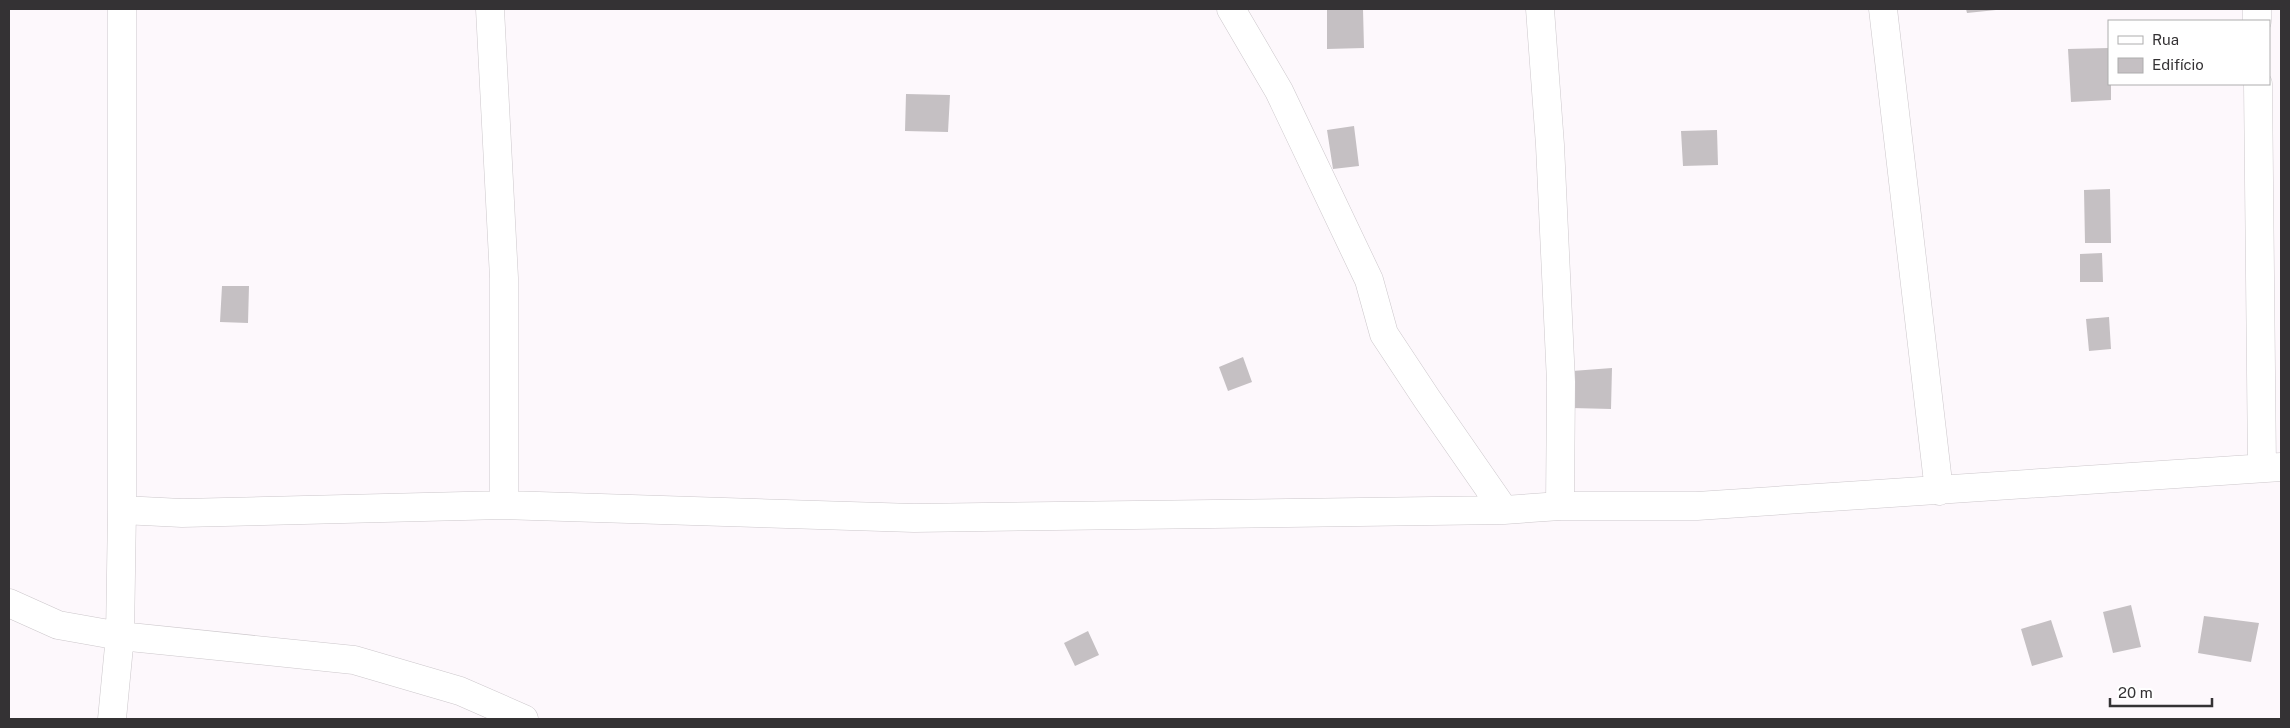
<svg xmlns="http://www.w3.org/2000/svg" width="2290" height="728" viewBox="0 0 2290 728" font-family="'Public Sans',sans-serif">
  <rect width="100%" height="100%" fill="#fdf8fc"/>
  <path fill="#c5c0c3" d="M 1327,9 L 1363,9 L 1364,48 L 1327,49 Z
    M 1966,9 L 1996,9 L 1996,10 L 1967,13 Z
    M 2109,48 L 2109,84 L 2111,84 L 2111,100 L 2071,102 L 2068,49 Z
    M 906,94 L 950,95 L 948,132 L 905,131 Z
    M 1354,126 L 1359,166 L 1333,169 L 1327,130 Z
    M 1717,130 L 1718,165 L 1683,166 L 1681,131 Z
    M 2110,189 L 2111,243 L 2085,243 L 2084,190 Z
    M 2102,253 L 2103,282 L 2080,282 L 2080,254 Z
    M 222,286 L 249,286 L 248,323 L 220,322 Z
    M 2109,317 L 2111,349 L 2089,351 L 2086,319 Z
    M 1243,357 L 1252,382 L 1228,391 L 1219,367 Z
    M 1612,368 L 1611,409 L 1572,408 L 1572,371 Z
    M 2131,605 L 2141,647 L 2113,653 L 2103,612 Z
    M 2204,616 L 2259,623 L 2251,662 L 2198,653 Z
    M 2051,620 L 2063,657 L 2032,666 L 2021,629 Z
    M 1088,631 L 1099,655 L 1075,666 L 1064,643 Z"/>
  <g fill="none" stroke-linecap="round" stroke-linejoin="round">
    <defs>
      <path id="minor" d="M 122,9 L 122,510 L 182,513 L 504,505 L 914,518 L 1504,510 L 1560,506 L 1697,506 L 2281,467
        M 490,9 L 504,278 L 504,505
        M 1231,9 L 1279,91 L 1369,280 L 1384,334 L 1427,399 L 1504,510
        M 1540,9 L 1550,145 L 1561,382 L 1560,506
        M 1883,9 L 1939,491
        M 2257,9 L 2257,21
        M 2258,84 L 2262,467
        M 9,603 L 58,625 L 120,636 L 354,660 L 460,691 L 524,719
        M 112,719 L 120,636 L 122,510"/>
    </defs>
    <use href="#minor" stroke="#ccc7cb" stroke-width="29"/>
    <use href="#minor" stroke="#fff" stroke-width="28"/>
  </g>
  <rect width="2290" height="728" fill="none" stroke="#343234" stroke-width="20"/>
  <rect x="2108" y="20" width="162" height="65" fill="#ffffff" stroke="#aeadae"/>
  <rect x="2118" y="36" width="25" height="8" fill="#ffffff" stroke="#aeadae"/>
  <text x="2152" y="45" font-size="15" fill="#343234">Rua</text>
  <rect x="2118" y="58" width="25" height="15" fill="#c5c0c3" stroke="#aeadae"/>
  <text x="2152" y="70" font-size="15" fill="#343234">Edifício</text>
  <path d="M2110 698v8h102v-8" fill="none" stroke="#343234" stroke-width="2.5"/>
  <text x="2118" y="698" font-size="15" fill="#343234" stroke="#ffffff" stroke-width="4" paint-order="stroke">20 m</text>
</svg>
